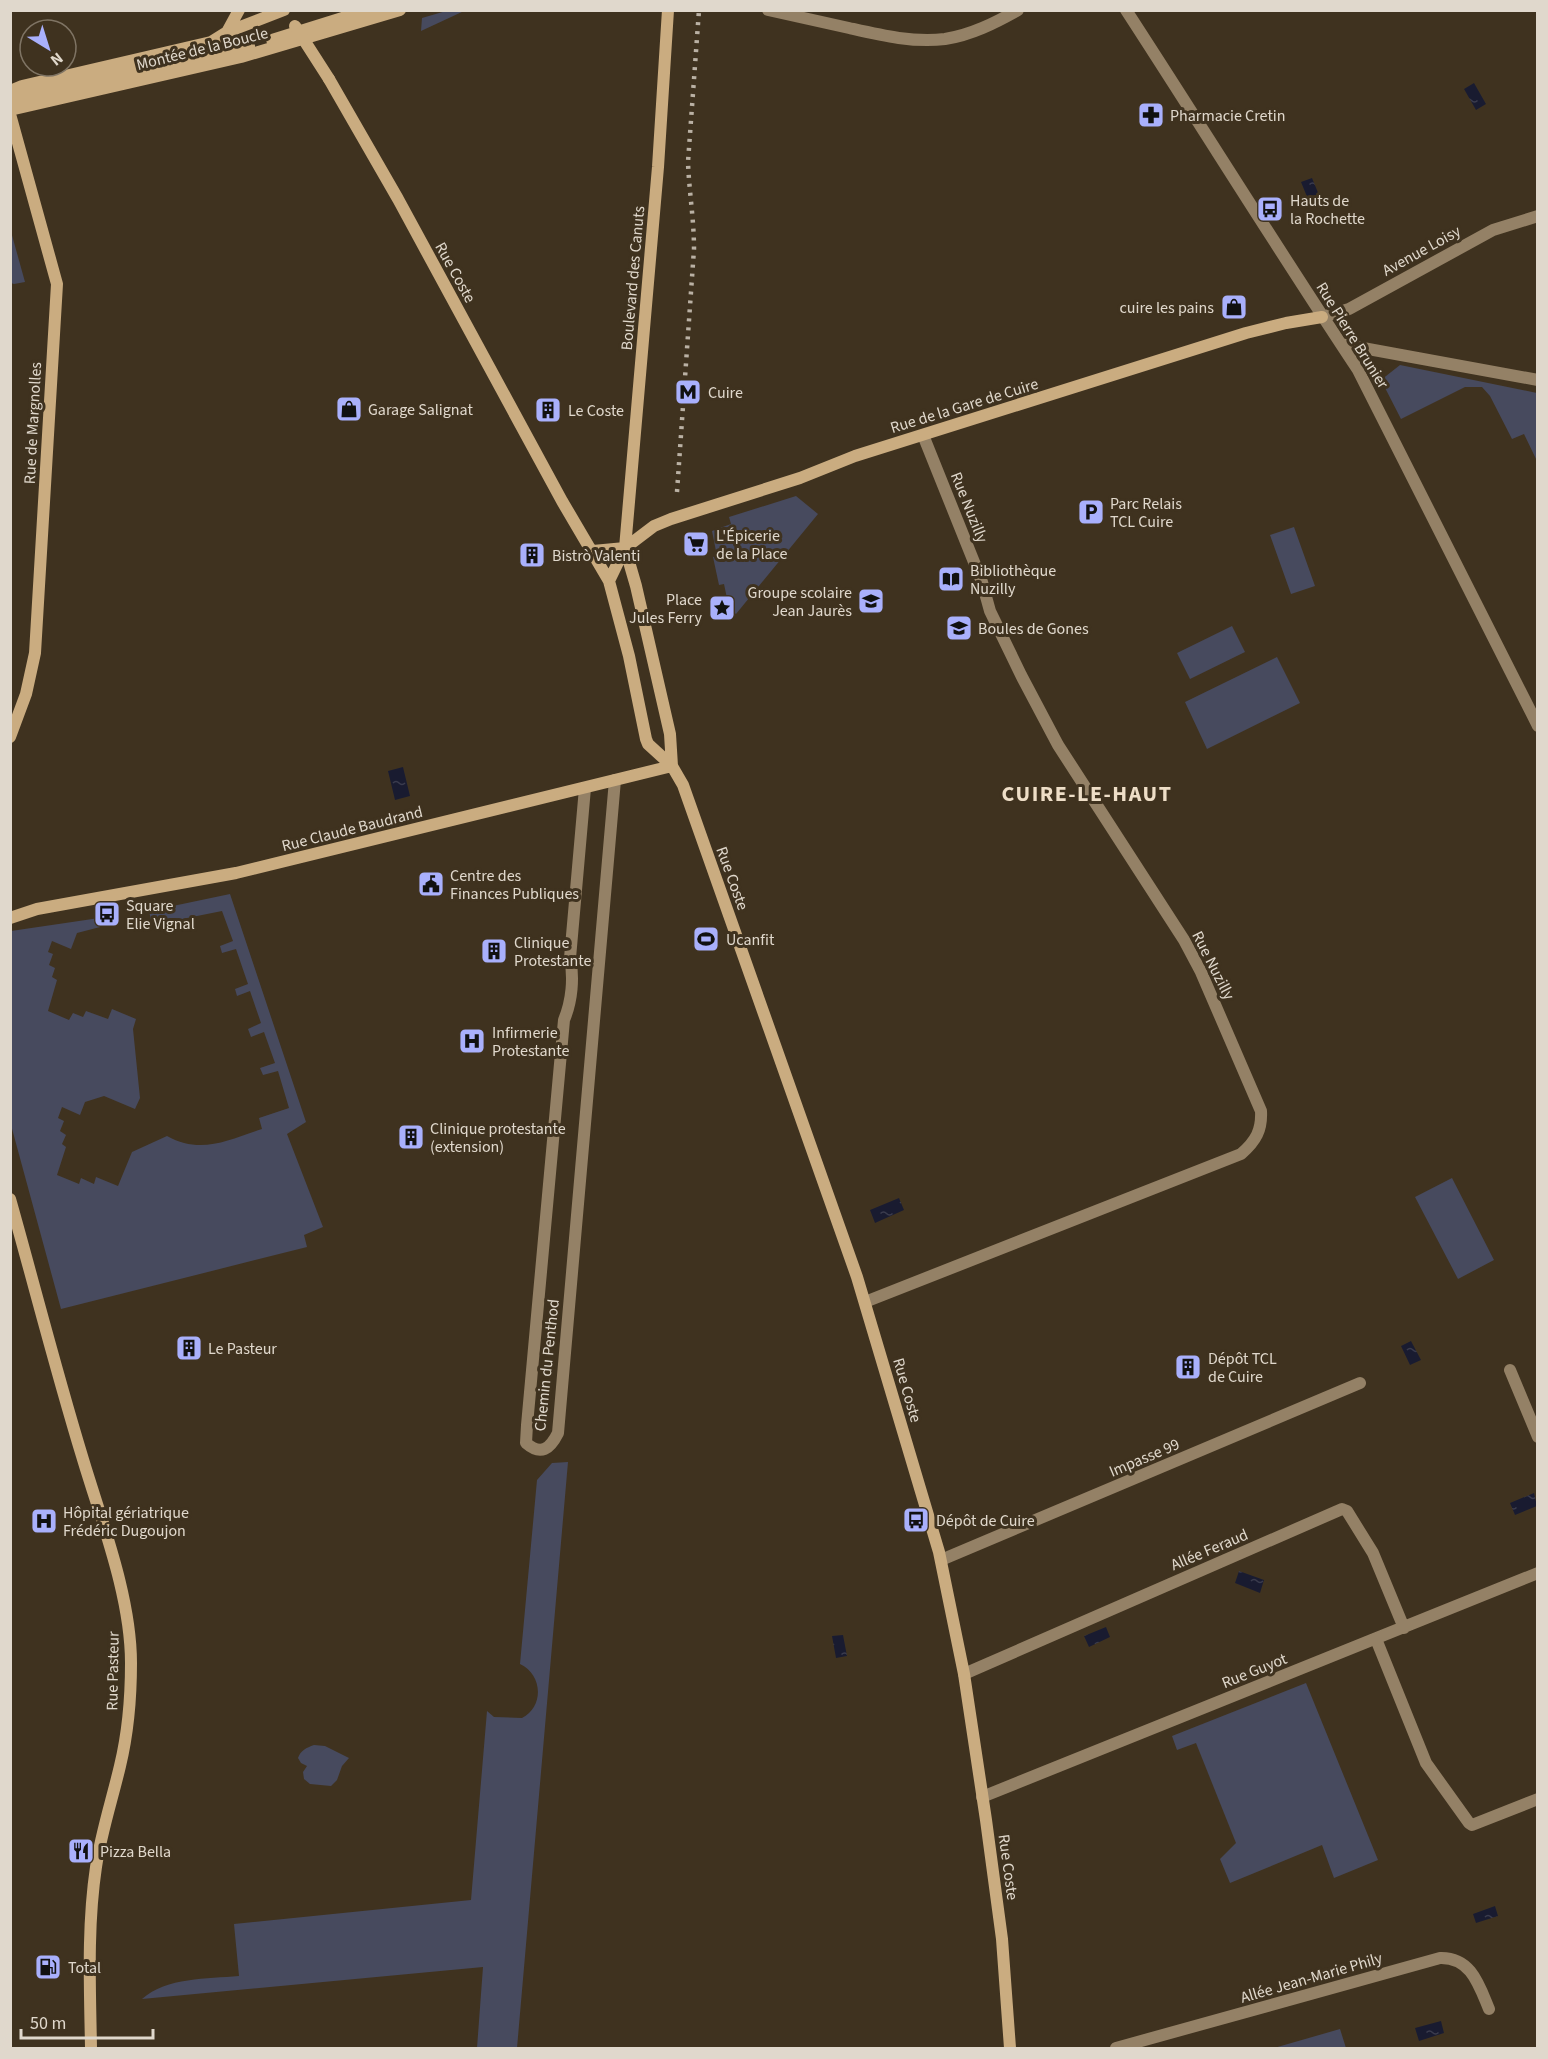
<svg xmlns="http://www.w3.org/2000/svg" width="1548" height="2059" viewBox="0 0 1548 2059" font-family="'Source Sans 3',sans-serif">
  <defs>
    <pattern id="water-ripples" width="26" height="14" patternUnits="userSpaceOnUse" patternTransform="scale(1.5)"><rect width="26" height="14" fill="#191b30"/><path d="M2 4q2-2 4 0t4 0M15 11q2-2 4 0t4 0" fill="none" stroke="#3a3b4d"/></pattern>
  </defs>
  <rect width="100%" height="100%" fill="#3f321f"/>
  <path fill="#474a5e" d="M 446,11 L 464,11 L 421,31 L 422,18 Z
    M 10,228 L 25,282 L 14,284 L 11,283 Z
    M 1400,365 L 1537,393 L 1537,461 L 1524,434 L 1512,439 L 1490,396 L 1482,387 L 1465,387 L 1401,419 L 1381,380 Z
    M 796,496 L 818,514 L 736,614 L 729,608 L 724,584 L 719,585 L 713,557 L 717,556 L 712,531 L 731,524 L 729,517 Z
    M 1294,527 L 1315,586 L 1291,594 L 1270,535 Z
    M 1232,626 L 1245,652 L 1190,679 L 1177,653 Z
    M 1277,657 L 1300,703 L 1207,749 L 1185,702 Z
    M 230,894 L 306,1122 L 287,1134 L 323,1227 L 304,1235 L 307,1247 L 61,1309 L 11,1125 L 11,931 L 106,917 L 104,926 L 77,933 L 71,949 L 52,941 L 48,952 L 53,954 L 49,965 L 55,968 L 52,977 L 57,980 L 48,1011 L 69,1020 L 73,1013 L 83,1017 L 86,1011 L 108,1019 L 112,1009 L 136,1019 L 133,1029 L 140,1098 L 135,1109 L 104,1096 L 85,1102 L 80,1115 L 62,1107 L 58,1118 L 64,1121 L 60,1131 L 66,1135 L 62,1144 L 66,1147 L 57,1175 L 79,1184 L 81,1178 L 94,1184 L 96,1177 L 118,1186 L 132,1152 L 167,1136 C 201,1155 228,1140 262,1129 L 259,1118 L 289,1108 L 278,1071 L 263,1075 L 260,1068 L 275,1063 L 264,1032 L 251,1037 L 248,1029 L 261,1023 L 250,991 L 237,996 L 235,989 L 248,984 L 236,949 L 222,953 L 220,946 L 233,941 L 222,911 L 152,925 L 149,911 Z
    M 1452,1178 L 1494,1260 L 1458,1279 L 1415,1197 Z
    M 568,1462 L 517,2048 L 477,2048 L 483,1967 L 142,1999 C 167,1977 207,1979 239,1976 L 234,1924 L 471,1900 L 487,1711 L 494,1717 L 522,1718 C 545,1706 542,1674 520,1664 L 537,1480 L 552,1463 Z
    M 1306,1683 L 1378,1860 L 1334,1878 L 1322,1845 L 1230,1883 L 1220,1859 L 1236,1843 L 1196,1743 L 1177,1750 L 1172,1736 Z
    M 314,1745 L 325,1746 L 349,1758 L 342,1766 L 337,1780 L 331,1786 L 310,1784 L 304,1779 L 303,1772 L 307,1766 L 301,1763 L 298,1758 C 301,1750 306,1748 314,1745 Z
    M 1340,2029 L 1346,2048 L 1274,2048 Z"/>
  <path fill="url(#water-ripples)" d="M 1474,83 L 1486,104 L 1476,110 L 1464,89 Z
    M 1312,178 L 1321,200 L 1310,204 L 1301,182 Z
    M 403,767 L 410,796 L 395,800 L 388,771 Z
    M 899,1198 L 904,1210 L 875,1223 L 870,1210 Z
    M 1411,1341 L 1421,1360 L 1410,1365 L 1401,1346 Z
    M 1534,1493 L 1537,1506 L 1515,1515 L 1510,1503 Z
    M 1239,1571 L 1264,1580 L 1260,1593 L 1235,1583 Z
    M 1106,1627 L 1110,1637 L 1089,1647 L 1084,1636 Z
    M 843,1635 L 847,1656 L 836,1658 L 832,1636 Z
    M 1495,1906 L 1498,1916 L 1476,1923 L 1473,1914 Z
    M 1441,2021 L 1444,2033 L 1419,2041 L 1415,2028 Z"/>
  <g fill="none" stroke-linecap="round" stroke-linejoin="round">
    <path stroke="#948166" stroke-width="12" d="M 768,10 C 795,16 822,22 849,28 C 880,35 913,43 945,39 C 971,35 995,23 1018,10
      M 1126,10 C 1204,130 1279,251 1358,370 L 1538,726
      M 1322,317 L 1349,309 L 1493,230 L 1538,216
      M 1341,344 L 1538,380
      M 585,788 L 570,958 C 574,978 572,1001 564,1020 L 527,1425 L 526,1443 C 541,1456 550,1449 558,1433 L 615,780
      M 865,1302 L 1241,1154 C 1256,1141 1262,1130 1261,1111 L 1201,972 L 1184,940 L 1058,745 L 1021,675 L 990,611 L 982,582 L 923,435
      M 1510,1370 L 1538,1437
      M 941,1560 L 1360,1383
      M 1376,1639 L 1426,1763 L 1469,1823 L 1472,1825 L 1538,1799
      M 964,1674 L 1342,1509 L 1347,1511 L 1373,1553 L 1404,1628
      M 982,1797 L 1538,1573
      M 1116,2048 L 1440,1958 C 1471,1957 1479,1985 1489,2009"/>
    <path stroke="#caac80" stroke-width="12" d="M 227,32 L 284,10
      M 272,40 L 368,10
      M 329,79 L 398,199 L 562,501 L 609,581 L 629,656 L 646,739 L 648,744 L 672,766 L 683,785 L 857,1277 L 939,1552 L 964,1674 L 986,1820 L 1002,1939 L 1010,2048
      M 10,91 L 22,86 L 211,42 L 227,32 L 239,10
      M 10,98 L 249,46
      M 10,110 L 241,57 L 400,10
      M 10,114 L 57,284 L 35,653 L 26,694 L 10,737
      M 625,548 L 654,526 L 671,519 L 800,478 L 855,456 L 1246,333 L 1286,323 L 1322,317
      M 625,548 L 636,586 L 670,734 L 672,766
      M 593,551 L 625,548
      M 609,581 L 625,548 L 658,167 L 668,10
      M 10,918 L 37,909 L 236,873 L 672,766
      M 10,1199 C 34,1284 56,1371 82,1456 C 101,1520 131,1596 131,1663 C 131,1696 128,1733 120,1766 C 112,1800 101,1833 96,1867 C 87,1927 90,1989 91,2048"/>
    <path stroke="#bab1a4" stroke-width="4.5" stroke-dasharray="3 6" stroke-linecap="butt" d="M 677,492 L 694,249 C 694,219 689,191 688,162 L 699,10"/>
    <path stroke="#caac80" stroke-width="12" d="M 295,26 L 329,79"/>
  </g>
  <defs>
    <symbol id="pharmacy-square" viewBox="-11 -11 22 22"><rect x="-9" y="-9" width="18" height="18" rx="4" fill="#a9b0fc" stroke="#3f321f"/><path d="M-2-6h4v4h4v4h-4v4h-4v-4h-4v-4h4Z" fill="#111"/></symbol>
    <symbol id="bus-square" viewBox="-11 -11 22 22"><rect x="-9" y="-9" width="18" height="18" rx="4" fill="#a9b0fc" stroke="#3f321f"/><path d="M-5-6H5V4H4V6H2V4H-2V6H-4V4H-5ZM-3.5-4V0h7V-4ZM-3.5 1.2v1.5H-2V1.2ZM2 1.2v1.5H3.5V1.2Z" fill="#111"/></symbol>
    <symbol id="shop-square" viewBox="-11 -11 22 22"><rect x="-9" y="-9" width="18" height="18" rx="4" fill="#a9b0fc" stroke="#3f321f"/><path d="M-5-2.5h2.3a2.7 3.5 0 0 1 5.4 0H5L5.5 6h-11ZM-1.5-2.5h3a1.5 2.3 0 0 0-3 0Z" fill="#111"/></symbol>
    <symbol id="metro-square" viewBox="-11 -11 22 22"><rect x="-9" y="-9" width="18" height="18" rx="4" fill="#a9b0fc" stroke="#3f321f"/><path d="M-5.5 5V-5H-3L0 0L3-5H5.5V5H3V-.5L0 4L-3-.5V5Z" fill="#111"/></symbol>
    <symbol id="building-square" viewBox="-11 -11 22 22"><rect x="-9" y="-9" width="18" height="18" rx="4" fill="#a9b0fc" stroke="#3f321f"/><path d="M-4-6H4V6H1V3H-1V6H-4ZM-2.5-4.3h1.7v1.8h-1.7ZM.8-4.3h1.7v1.8H.8ZM-2.5-1h1.7V.8h-1.7ZM.8-1h1.7V.8H.8Z" fill="#111"/></symbol>
    <symbol id="parking-square" viewBox="-11 -11 22 22"><rect x="-9" y="-9" width="18" height="18" rx="4" fill="#a9b0fc" stroke="#3f321f"/><path d="M-3.5-5.5H1a3.5 3.5 0 0 1 0 7H-1V5.5H-3.5ZM-1-3.4V-.6H.8a1.4 1.4 0 0 0 0-2.8Z" fill="#111"/></symbol>
    <symbol id="supermarket-square" viewBox="-11 -11 22 22"><rect x="-9" y="-9" width="18" height="18" rx="4" fill="#a9b0fc" stroke="#3f321f"/><path d="M-6-5.5h2.5l.6 2H6L4.5 2H-2.5L-4.4-4H-6ZM-1.5 3.2a1.3 1.3 0 1 0 .1 0ZM3 3.2a1.3 1.3 0 1 0 .1 0Z" fill="#111"/></symbol>
    <symbol id="library-square" viewBox="-11 -11 22 22"><rect x="-9" y="-9" width="18" height="18" rx="4" fill="#a9b0fc" stroke="#3f321f"/><path d="M-6-4Q-3-5.5-.7-3.5V5Q-3 3-6 4ZM6-4Q3-5.5 .7-3.5V5Q3 3 6 4Z" fill="#111"/></symbol>
    <symbol id="school-square" viewBox="-11 -11 22 22"><rect x="-9" y="-9" width="18" height="18" rx="4" fill="#a9b0fc" stroke="#3f321f"/><path d="M0-5L7-2L0 1L-7-2ZM-4 1L0 2.5L4 1V4Q0 6-4 4Z" fill="#111"/></symbol>
    <symbol id="sight-square" viewBox="-11 -11 22 22"><rect x="-9" y="-9" width="18" height="18" rx="4" fill="#a9b0fc" stroke="#3f321f"/><path d="M0-6L1.8-2.2L6-1.7L2.9 1.2L3.7 5.4L0 3.3L-3.7 5.4L-2.9 1.2L-6-1.7L-1.8-2.2Z" fill="#111"/></symbol>
    <symbol id="civic-square" viewBox="-11 -11 22 22"><rect x="-9" y="-9" width="18" height="18" rx="4" fill="#a9b0fc" stroke="#3f321f"/><path d="M-.6-6.5H3V-4.5H.6V-3L4-1V1h2V6H-6V1h2V-1L-.6-3ZM-1.2 2.5V6h2.4V2.5Z" fill="#111"/></symbol>
    <symbol id="stadium-square" viewBox="-11 -11 22 22"><rect x="-9" y="-9" width="18" height="18" rx="4" fill="#a9b0fc" stroke="#3f321f"/><path d="M0-5a6.5 5 0 1 0 0 10a6.5 5 0 1 0 0-10ZM-3.5-1.8h7v3.6h-7Z" fill="#111"/></symbol>
    <symbol id="hospital-square" viewBox="-11 -11 22 22"><rect x="-9" y="-9" width="18" height="18" rx="4" fill="#a9b0fc" stroke="#3f321f"/><path d="M-5-5h3v3.5h4V-5h3V5h-3V1.5h-4V5h-3Z" fill="#111"/></symbol>
    <symbol id="restaurant-square" viewBox="-11 -11 22 22"><rect x="-9" y="-9" width="18" height="18" rx="4" fill="#a9b0fc" stroke="#3f321f"/><path d="M-5-6h1v4h1v-4h1v4h1v-4h1v5L-1.5 .5V6h-2V.5L-5-1ZM5-6V6H3V1.5H1.5Q1.5-4 5-6Z" fill="#111"/></symbol>
    <symbol id="fuel-square" viewBox="-11 -11 22 22"><rect x="-9" y="-9" width="18" height="18" rx="4" fill="#a9b0fc" stroke="#3f321f"/><path d="M-5.5-6h7V0h2V4h1.3V-2.5L3-4.5l.8-.8L6-3V5H2.5V1h-1V6h-7ZM-4.2-4.7v3.2H.2V-4.7Z" fill="#111"/></symbol>
  </defs>
  <g fill-rule="evenodd">
    <use href="#pharmacy-square" x="1136" y="100" width="30" height="30"/>
    <use href="#bus-square" x="1255" y="194" width="30" height="30"/>
    <use href="#shop-square" x="1219" y="292" width="30" height="30"/>
    <use href="#metro-square" x="673" y="377" width="30" height="30"/>
    <use href="#shop-square" x="334" y="394" width="30" height="30"/>
    <use href="#building-square" x="533" y="395" width="30" height="30"/>
    <use href="#parking-square" x="1076" y="497" width="30" height="30"/>
    <use href="#supermarket-square" x="681" y="529" width="30" height="30"/>
    <use href="#building-square" x="517" y="540" width="30" height="30"/>
    <use href="#library-square" x="936" y="564" width="30" height="30"/>
    <use href="#school-square" x="856" y="586" width="30" height="30"/>
    <use href="#sight-square" x="707" y="593" width="30" height="30"/>
    <use href="#school-square" x="944" y="613" width="30" height="30"/>
    <use href="#civic-square" x="416" y="869" width="30" height="30"/>
    <use href="#bus-square" x="92" y="899" width="30" height="30"/>
    <use href="#stadium-square" x="691" y="924" width="30" height="30"/>
    <use href="#building-square" x="479" y="936" width="30" height="30"/>
    <use href="#hospital-square" x="457" y="1026" width="30" height="30"/>
    <use href="#building-square" x="396" y="1122" width="30" height="30"/>
    <use href="#building-square" x="174" y="1333" width="30" height="30"/>
    <use href="#building-square" x="1173" y="1352" width="30" height="30"/>
    <use href="#bus-square" x="901" y="1505" width="30" height="30"/>
    <use href="#hospital-square" x="29" y="1506" width="30" height="30"/>
    <use href="#restaurant-square" x="66" y="1836" width="30" height="30"/>
    <use href="#fuel-square" x="33" y="1952" width="30" height="30"/>
  </g>
  <g text-anchor="middle" stroke-width="6" stroke-linejoin="round" paint-order="stroke">
    <g font-size="16" fill="#e0d8cc" stroke="#3f321f">
      <text transform="translate(202 48) rotate(-14)" y="6">Montée de la Boucle</text>
      <text transform="translate(1421 250) rotate(-29)" y="6">Avenue Loisy</text>
      <text transform="translate(456 272) rotate(61)" y="6">Rue Coste</text>
      <text transform="translate(632 278) rotate(-85)" y="6">Boulevard des Canuts</text>
      <text transform="translate(1353 335) rotate(58)" y="6">Rue Pierre Brunier</text>
      <text transform="translate(964 405) rotate(-17)" y="6">Rue de la Gare de Cuire</text>
      <text transform="translate(32 423) rotate(-87)" y="6">Rue de Margnolles</text>
      <text transform="translate(970 507) rotate(68)" y="6">Rue Nuzilly</text>
      <text transform="translate(352 828) rotate(-14)" y="6">Rue Claude Baudrand</text>
      <text transform="translate(733 878) rotate(70)" y="6">Rue Coste</text>
      <text transform="translate(1214 965) rotate(63)" y="6">Rue Nuzilly</text>
      <text transform="translate(546 1365) rotate(-84)" y="6">Chemin du Penthod</text>
      <text transform="translate(908 1390) rotate(74)" y="6">Rue Coste</text>
      <text transform="translate(1144 1457) rotate(-23)" y="6">Impasse 99</text>
      <text transform="translate(1209 1549) rotate(-23)" y="6">Allée Feraud</text>
      <text transform="translate(1254 1670) rotate(-22)" y="6">Rue Guyot</text>
      <text transform="translate(112 1671) rotate(-89)" y="6">Rue Pasteur</text>
      <text transform="translate(1009 1867) rotate(82)" y="6">Rue Coste</text>
      <text transform="translate(1311 1977) rotate(-16)" y="6">Allée Jean-Marie Phily</text>
    </g>
    <g font-size="16" fill="#e0d8cc" stroke="#3f321f" text-anchor="start">
      <text x="1170" y="121">Pharmacie Cretin</text>
      <text x="1290" y="206">Hauts de<tspan x="1290" dy="18">la Rochette</tspan></text>
      <text x="1214" y="313" text-anchor="end">cuire les pains</text>
      <text x="708" y="398">Cuire</text>
      <text x="368" y="415">Garage Salignat</text>
      <text x="568" y="416">Le Coste</text>
      <text x="1110" y="509">Parc Relais<tspan x="1110" dy="18">TCL Cuire</tspan></text>
      <text x="716" y="541">L'Épicerie<tspan x="716" dy="18">de la Place</tspan></text>
      <text x="552" y="561">Bistrò Valenti</text>
      <text x="970" y="576">Bibliothèque<tspan x="970" dy="18">Nuzilly</tspan></text>
      <text x="852" y="598" text-anchor="end">Groupe scolaire<tspan x="852" dy="18">Jean Jaurès</tspan></text>
      <text x="702" y="605" text-anchor="end">Place<tspan x="702" dy="18">Jules Ferry</tspan></text>
      <text x="978" y="634">Boules de Gones</text>
      <text x="450" y="881">Centre des<tspan x="450" dy="18">Finances Publiques</tspan></text>
      <text x="126" y="911">Square<tspan x="126" dy="18">Elie Vignal</tspan></text>
      <text x="726" y="945">Ucanfit</text>
      <text x="514" y="948">Clinique<tspan x="514" dy="18">Protestante</tspan></text>
      <text x="492" y="1038">Infirmerie<tspan x="492" dy="18">Protestante</tspan></text>
      <text x="430" y="1134">Clinique protestante<tspan x="430" dy="18">(extension)</tspan></text>
      <text x="208" y="1354">Le Pasteur</text>
      <text x="1208" y="1364">Dépôt TCL<tspan x="1208" dy="18">de Cuire</tspan></text>
      <text x="63" y="1518">Hôpital gériatrique<tspan x="63" dy="18">Frédéric Dugoujon</tspan></text>
      <text x="936" y="1526">Dépôt de Cuire</text>
      <text x="100" y="1857">Pizza Bella</text>
      <text x="68" y="1973">Total</text>
    </g>
    <g font-size="22" font-weight="bold" letter-spacing="1.5" fill="#eedec7" stroke="#3f321f">
      <text x="1087" y="801">CUIRE-LE-HAUT</text>
    </g>
  </g>
  <rect width="1548" height="2059" fill="none" stroke="#e0d8cc" stroke-width="24"/>
  <g transform="translate(48 48) rotate(142)"><circle r="28" fill="#3f321f" stroke="#7f7464" stroke-width="1.5"/>
  <path d="M0-4.5L10 22L0 15L-10 22Z" fill="#a9b0fc"/>
  <text y="-9" font-size="16" font-weight="bold" text-anchor="middle" fill="#e0d8cc">N</text>
  </g>
  <path d="M21 2029v9h132v-9" fill="none" stroke="#e0d8cc" stroke-width="3"/>
  <text x="30" y="2029" font-size="18" fill="#e0d8cc" stroke="#3f321f" stroke-width="4.5" paint-order="stroke">50 m</text>
</svg>
